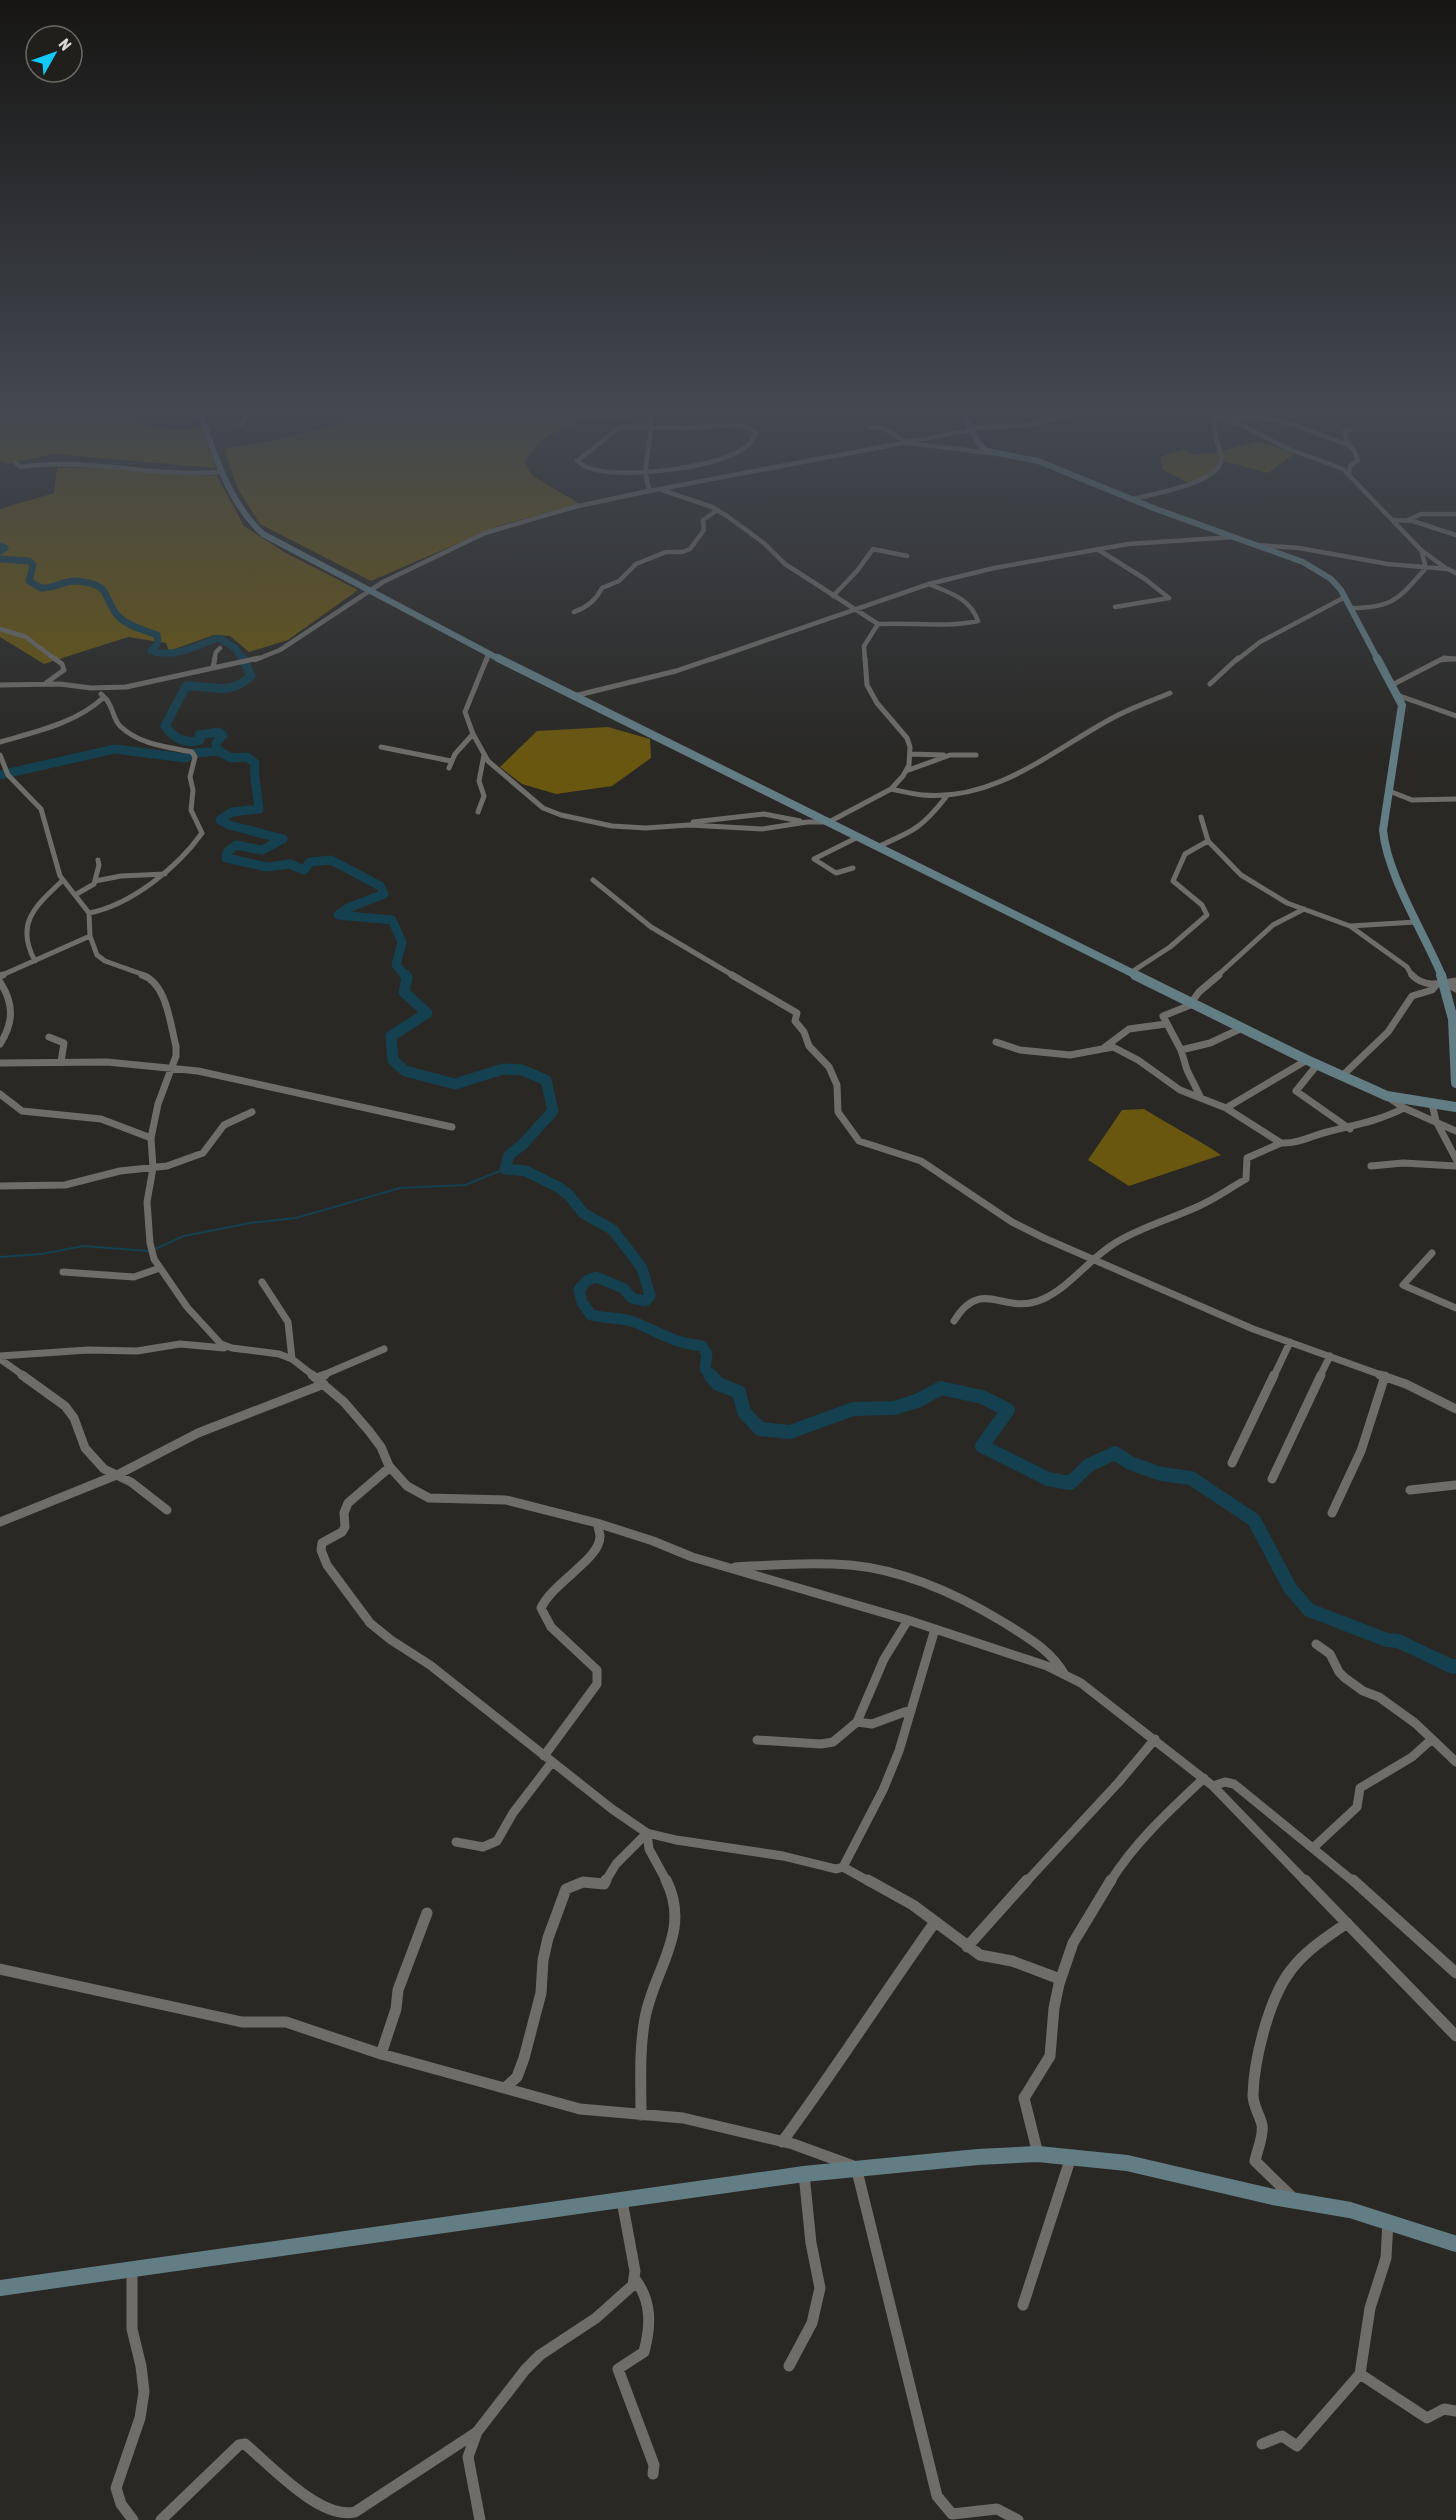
<svg xmlns="http://www.w3.org/2000/svg" width="1456" height="2520" viewBox="0 0 1456 2520" font-family="'Asap Condensed',sans-serif">
  <rect width="100%" height="100%" fill="#292825"/>
  <path fill="#6a570f" d="M 0,408 L 101,408 L 146,425 L 185,431 L 201,426 L 216,468 L 53,454 L 7,464 L 0,460 Z
    M 367,408 L 641,408 L 642,409 L 640,417 L 603,420 L 583,419 L 542,439 L 524,462 L 533,476 L 580,504 L 498,526 L 371,581 L 260,524 L 238,489 L 224,449 C 267,441 332,434 367,408 Z
    M 1259,441 L 1294,454 L 1268,473 L 1224,461 L 1204,478 L 1191,484 L 1163,470 L 1160,457 L 1184,449 L 1193,455 L 1218,452 Z
    M 92,467 L 217,476 L 244,526 L 284,552 L 358,590 L 288,640 L 249,652 L 230,636 L 214,635 L 169,651 L 166,643 L 128,637 L 44,664 L 0,637 L 0,509 L 54,493 L 57,468 Z
    M 608,727 L 650,739 L 651,758 L 612,786 L 556,794 L 522,784 L 500,767 L 537,731 Z
    M 1144,1109 C 1169,1125 1196,1138 1221,1155 L 1129,1186 L 1088,1160 L 1122,1110 Z"/>
  <g fill="none" stroke-linecap="round" stroke-linejoin="round">
    <path stroke="#15404f" stroke-width="2" d="M 155,1249 L 184,1236 L 250,1223 L 296,1218 L 400,1188 L 465,1185 L 505,1169
      M 0,1257 L 42,1254 L 83,1246 L 148,1251"/>
    <path stroke="#15404f" stroke-width="7" d="M 0,546 L 5,548 L 0,551
      M 0,559 L 29,561 L 33,565 L 29,581 L 41,588 C 54,589 64,580 77,581 C 115,585 101,598 119,617 C 129,627 145,630 157,635 L 158,643 L 151,651 C 175,659 196,645 219,638 L 235,648 L 243,660"/>
    <path stroke="#15404f" stroke-width="9" d="M 243,658 L 251,676 C 228,697 212,685 186,686 L 165,726 C 174,738 185,745 200,740 L 199,735 L 218,732 L 223,735 L 216,743 L 217,750 L 231,758 L 247,757 L 255,763 C 253,779 258,792 259,809 L 232,812 L 220,820 L 229,825 L 283,839 L 262,850 L 236,845 L 227,852 L 226,858 L 267,867 L 290,864 L 304,870 L 310,862 L 331,860 L 380,886 L 384,894 L 348,908 L 338,915 L 392,920 L 402,942 L 396,965 L 406,976
      M 0,775 L 115,749 L 185,758 L 194,753 L 220,751"/>
    <path stroke="#15404f" stroke-width="11" d="M 405,975 L 407,977 L 404,992 L 427,1013 L 391,1036 L 393,1060 L 405,1071 L 455,1084 L 503,1069 L 522,1070 L 546,1080 L 553,1111 L 522,1145 L 509,1155 L 505,1169 L 526,1171 L 558,1187 L 569,1195 L 583,1213 L 613,1230 L 642,1268 L 650,1296 L 645,1301 L 632,1298 L 623,1288 L 596,1277 L 586,1281 L 579,1290 L 582,1302 L 591,1315 C 603,1318 625,1318 634,1322 C 659,1332 673,1343 702,1346 L 707,1354 L 705,1369 L 711,1376"/>
    <path stroke="#15404f" stroke-width="14" d="M 710,1375 L 718,1384 L 739,1392 L 744,1412 L 760,1429 L 790,1432 L 853,1409 L 894,1408 L 917,1401 L 941,1388 L 982,1397 L 1008,1410 L 982,1446 L 1048,1479 L 1070,1483 L 1089,1465 L 1115,1453 L 1130,1463 L 1161,1474 L 1191,1478 L 1254,1520 L 1290,1588 L 1309,1610 L 1387,1640 L 1398,1641 L 1453,1667 L 1456,1666"/>
    <path stroke="#6f6d69" stroke-width="4.5" d="M 294,408 L 297,413
      M 649,408 C 657,437 638,463 650,491
      M 1188,408 L 1242,425 L 1286,448 L 1343,469 L 1421,550 L 1426,568
      M 1228,418 L 1259,418 L 1290,423 L 1348,445 L 1354,450 L 1358,460 L 1350,466 L 1349,474
      M 241,424 L 246,418 L 244,413 L 247,408
      M 730,425 L 747,427 L 756,433 C 754,437 751,442 748,445 C 725,468 619,480 589,468 C 585,467 581,463 577,461 L 620,427 L 689,428 Z
      M 870,427 L 884,429 L 908,443 L 990,453
      M 970,428 L 1030,425 L 1091,408
      M 1349,445 L 1344,432 L 1350,430
      M 16,463 L 21,467 C 89,457 154,478 222,472
      M 662,490 L 712,507 L 727,516 L 765,544 L 785,564 L 878,624 L 864,646 L 865,660
      M 1133,499 C 1153,494 1214,484 1221,462 C 1223,454 1217,444 1215,435 C 1213,426 1216,418 1213,408
      M 1393,520 L 1413,521 L 1456,535
      M 1408,520 L 1421,514 L 1456,514
      M 1257,545 L 1299,548 L 1388,564 L 1448,569 L 1456,573
      M 1097,549 L 1145,579 L 1169,598 L 1115,607
      M 1421,550 L 1447,569
      M 833,596 L 857,571 L 873,549 L 907,556
      M 1351,608 C 1394,608 1399,598 1426,568
      M 574,612 C 586,608 596,600 602,588 L 619,581 L 636,564 L 666,552 L 682,552 L 690,549 L 704,530 L 703,520 L 717,510
      M 878,624 C 911,622 947,628 978,621 C 970,598 950,593 929,584
      M 0,629 L 26,637 L 56,660
      M 214,660 L 216,652 L 220,648
      M 255,660 L 280,650 L 383,582 L 485,533 L 574,507 L 644,492 L 971,430
      M 487,660 L 488,653
      M 709,660 L 929,584 L 994,568 L 1128,544 L 1234,537
      M 1237,660 L 1260,642 L 1345,597
      M 1441,660 L 1456,659"/>
    <path stroke="#6f6d69" stroke-width="5" d="M 487,658 L 465,712 L 473,734 L 488,761 L 543,808 L 561,815 L 612,826 L 646,828 L 689,825 L 762,829 L 807,822 L 829,822 L 891,789 L 903,776 L 909,765 L 910,747 L 907,738 L 877,703 L 867,685 L 865,658
      M 1444,658 L 1456,659
      M 213,667 L 215,658
      M 46,683 L 64,670 L 62,664 L 54,658
      M 1210,684 L 1238,658
      M 0,685 L 60,684 L 91,688 L 126,687 L 259,658
      M 1392,685 L 1444,658
      M 1397,695 L 1456,716
      M 574,696 L 676,671 L 714,658
      M 0,742 C 35,732 77,723 104,697 L 101,694
      M 381,747 L 451,761
      M 910,754 L 944,755
      M 0,755 L 8,775 L 41,809 L 60,876 L 89,913 L 90,936 L 97,955 L 105,961 L 147,976
      M 449,768 L 455,754 L 473,734
      M 906,771 L 950,755 L 976,755
      M 891,789 C 901,791 912,794 923,795 C 994,801 1048,754 1107,721 C 1127,709 1149,702 1170,693
      M 1389,791 L 1412,800 L 1456,799
      M 478,812 L 484,796 L 479,781 L 484,755
      M 693,822 L 764,814 L 800,821
      M 1208,841 L 1241,875 L 1287,903 L 1350,926 L 1416,922
      M 877,847 C 913,831 921,829 946,797
      M 853,868 L 836,873 L 814,859 L 858,837
      M 593,880 L 651,927 L 734,976
      M 95,881 L 121,876 L 165,874
      M 75,895 L 94,884 L 99,865 L 98,860
      M 89,913 C 131,905 178,867 202,833 L 191,810 L 193,790 L 190,777 L 195,757 L 192,752 C 167,747 140,745 120,726 C 112,718 113,704 104,697
      M 1350,926 L 1407,967 L 1412,976
      M 35,961 C 14,922 37,905 63,880
      M 1130,973 L 1170,947 L 1207,915 L 1202,905 L 1173,881 L 1185,854 L 1208,841 L 1201,817
      M 0,976 L 90,936
      M 1217,976 L 1273,925 L 1304,909"/>
    <path stroke="#6f6d69" stroke-width="7" d="M 142,975 C 167,983 170,1024 176,1046 L 176,1056 L 158,1104 L 151,1138
      M 732,975 L 797,1013 L 795,1021 L 804,1032 L 809,1046 L 829,1067 L 837,1085 L 838,1112 L 859,1141 L 921,1161 L 1012,1222 L 1044,1238 L 1253,1329 L 1384,1376
      M 1412,975 C 1424,988 1440,984 1456,981
      M 0,976 L 3,975
      M 0,982 C 14,1004 14,1022 0,1044
      M 1445,983 L 1456,989
      M 1191,1003 L 1199,992 L 1219,975
      M 49,1037 L 64,1043 L 61,1062
      M 1105,1047 L 1129,1029 L 1166,1024
      M 1181,1050 L 1163,1016 L 1193,1004
      M 0,1063 L 107,1062 L 198,1071 L 452,1127
      M 1317,1065 L 1296,1091 L 1350,1129
      M 1342,1076 L 1388,1032 L 1412,996 L 1432,990 L 1436,985
      M 0,1094 L 22,1111 L 101,1119 L 151,1138 L 153,1168 L 147,1202 L 150,1243 L 154,1259 L 187,1307 L 221,1344 L 232,1348 L 279,1354 L 292,1359 L 314,1376
      M 1388,1097 L 1404,1108 L 1456,1131
      M 1201,1098 L 1187,1070 L 1181,1050 L 1210,1043 L 1242,1028
      M 1432,1104 L 1436,1121 L 1456,1159
      M 1226,1108 L 1307,1060
      M 1281,1143 C 1298,1144 1311,1136 1327,1132 C 1354,1125 1379,1121 1404,1108
      M 1371,1166 L 1403,1163 L 1456,1166
      M 0,1186 L 65,1185 L 120,1171 L 167,1166 L 203,1153 L 224,1125 L 252,1112
      M 1432,1253 L 1403,1285 L 1456,1308
      M 63,1272 L 134,1277 L 160,1268
      M 262,1282 L 288,1322 L 292,1359
      M 954,1321 C 982,1275 1004,1317 1043,1299 C 1071,1286 1089,1259 1115,1243 C 1141,1227 1171,1219 1199,1206 C 1215,1199 1230,1188 1246,1179 L 1247,1158 L 1281,1143 L 1226,1108 L 1180,1090 L 1138,1060 L 1113,1047 L 1070,1055 L 1020,1050 L 996,1042
      M 0,1356 L 88,1350 L 137,1351 L 180,1344 L 224,1348
      M 0,1359 L 24,1376
      M 321,1376 L 384,1349
      M 1274,1376 L 1290,1342
      M 1320,1376 L 1330,1356"/>
    <path stroke="#6f6d69" stroke-width="9" d="M 22,1375 L 65,1406 L 74,1418 L 85,1448 L 104,1469 L 131,1482 L 167,1510
      M 312,1375 L 344,1402 L 369,1431 L 381,1447 L 389,1466 L 407,1486 L 429,1498 L 506,1500 L 597,1523 L 653,1541 L 692,1557 L 908,1620 L 1047,1666 L 1081,1683 L 1213,1786 L 1306,1882
      M 1380,1375 L 1406,1384 L 1456,1409
      M 317,1378 L 325,1375
      M 1232,1463 L 1274,1375
      M 390,1467 L 348,1503 L 344,1513 L 345,1527 L 342,1532 L 322,1543 L 321,1550 L 327,1565 L 370,1623 L 391,1640 L 430,1665 L 612,1809 L 647,1833 L 676,1840 L 783,1856 L 836,1869 L 843,1867 L 883,1790 L 899,1751 L 935,1629
      M 1272,1479 L 1321,1375
      M 1410,1490 L 1456,1485
      M 1332,1513 L 1361,1451 L 1385,1376
      M 0,1522 L 119,1474 L 198,1433 L 324,1384
      M 735,1567 C 773,1565 811,1562 850,1565 C 904,1570 957,1594 1003,1622 C 1027,1637 1051,1650 1065,1675
      M 1316,1644 L 1330,1654 L 1339,1672 L 1345,1678 L 1363,1691 L 1379,1697 L 1415,1723 L 1432,1739
      M 857,1722 L 884,1659 L 908,1620
      M 757,1740 L 821,1744 L 833,1742 L 857,1722 L 872,1724 L 910,1710
      M 544,1756 L 597,1684 L 597,1670 L 551,1627 L 541,1608 C 553,1582 599,1560 600,1537 C 600,1533 598,1527 597,1523
      M 1213,1786 L 1225,1782 L 1234,1784 L 1354,1882
      M 647,1833 L 649,1849 L 667,1882
      M 456,1842 L 483,1847 L 497,1841 L 513,1813 L 552,1762
      M 1314,1847 L 1357,1807 L 1360,1788 L 1412,1757 L 1432,1739 L 1456,1762
      M 843,1867 L 870,1882
      M 605,1882 L 616,1864 L 647,1833
      M 1026,1882 L 1118,1783 L 1155,1739
      M 1110,1882 C 1135,1842 1170,1810 1204,1778"/>
    <path stroke="#6f6d69" stroke-width="11" d="M 868,1880 L 913,1905 L 980,1955 L 1012,1961 L 1060,1979
      M 1305,1880 L 1456,2036
      M 1353,1880 L 1456,1973
      M 967,1947 L 1027,1880
      M 0,1969 L 242,2022 L 286,2022 L 381,2054 L 580,2109 L 683,2118 L 793,2144 L 856,2167 L 937,2496 L 952,2514 L 997,2509 L 1018,2520
      M 381,2054 L 396,2009 L 398,1990 L 427,1913
      M 506,2087 L 517,2077 L 524,2058 L 541,1993 L 543,1960 L 548,1938 L 566,1889 L 583,1882 L 604,1884 L 606,1880
      M 641,2115 C 641,2083 639,2050 645,2018 C 654,1969 692,1931 666,1880
      M 782,2142 C 835,2070 883,1995 935,1922
      M 1038,2154 L 1024,2098 L 1050,2056 L 1054,2008 L 1059,1984 L 1073,1943 L 1111,1880
      M 1291,2196 L 1255,2161 C 1257,2151 1264,2135 1262,2125 C 1260,2115 1253,2106 1253,2095 C 1254,2059 1269,1998 1291,1970 C 1306,1950 1327,1937 1347,1923
      M 132,2269 L 132,2329 L 141,2366 L 144,2392 L 140,2418 L 116,2488 L 121,2504 L 133,2520
      M 635,2279 C 652,2302 651,2325 644,2352 L 618,2369 L 654,2465 L 653,2474
      M 1023,2305 L 1071,2157
      M 789,2366 L 812,2323 L 820,2288 L 811,2243 L 804,2174
      M 1360,2374 L 1427,2418 L 1444,2409 L 1456,2411
      M 477,2432 L 468,2457 L 480,2520
      M 1262,2444 L 1282,2436 L 1297,2446 L 1360,2374 L 1370,2308 L 1386,2258 L 1388,2221
      M 161,2520 L 239,2445 L 245,2444 C 270,2465 320,2520 355,2512 L 477,2432 L 525,2370 L 540,2355 L 596,2318 L 633,2285 L 635,2271 L 622,2201"/>
    <path stroke="#637d84" stroke-width="6" d="M 198,408 C 215,453 227,501 263,534 L 501,660
      M 960,408 L 980,445 L 987,451 L 1038,461 L 1156,509 L 1303,562 L 1331,579 L 1341,590 L 1378,660"/>
    <path stroke="#637d84" stroke-width="8" d="M 498,658 L 1138,976
      M 1377,658 L 1402,705 L 1383,830 C 1387,875 1424,933 1442,976"/>
    <path stroke="#637d84" stroke-width="10" d="M 1135,975 L 1307,1060 L 1387,1096 L 1456,1107
      M 1441,975 L 1453,1019 L 1456,1083"/>
    <path stroke="#637d84" stroke-width="16" d="M 0,2288 L 804,2174 L 978,2157 L 1038,2154 L 1127,2163 L 1273,2197 L 1350,2210 L 1456,2244"/>
  </g>
  <linearGradient id="sky" x2="0" y2="1"><stop stop-color="#171614"/><stop offset="0.54" stop-color="#434851"/><stop offset="1" stop-color="#434851" stop-opacity="0"/></linearGradient>
  <rect width="1456" height="761" fill="url(#sky)"/>
  <g transform="translate(54 54) rotate(50)"><circle r="28" fill="#201f1b" stroke="#6a6966" stroke-width="1.5"/>
  <path d="M0-4.5L10 22L0 15L-10 22Z" fill="#11cafa"/>
  <text y="-9" font-size="16" font-weight="bold" text-anchor="middle" fill="#d9d8d6">N</text>
  </g>
</svg>
